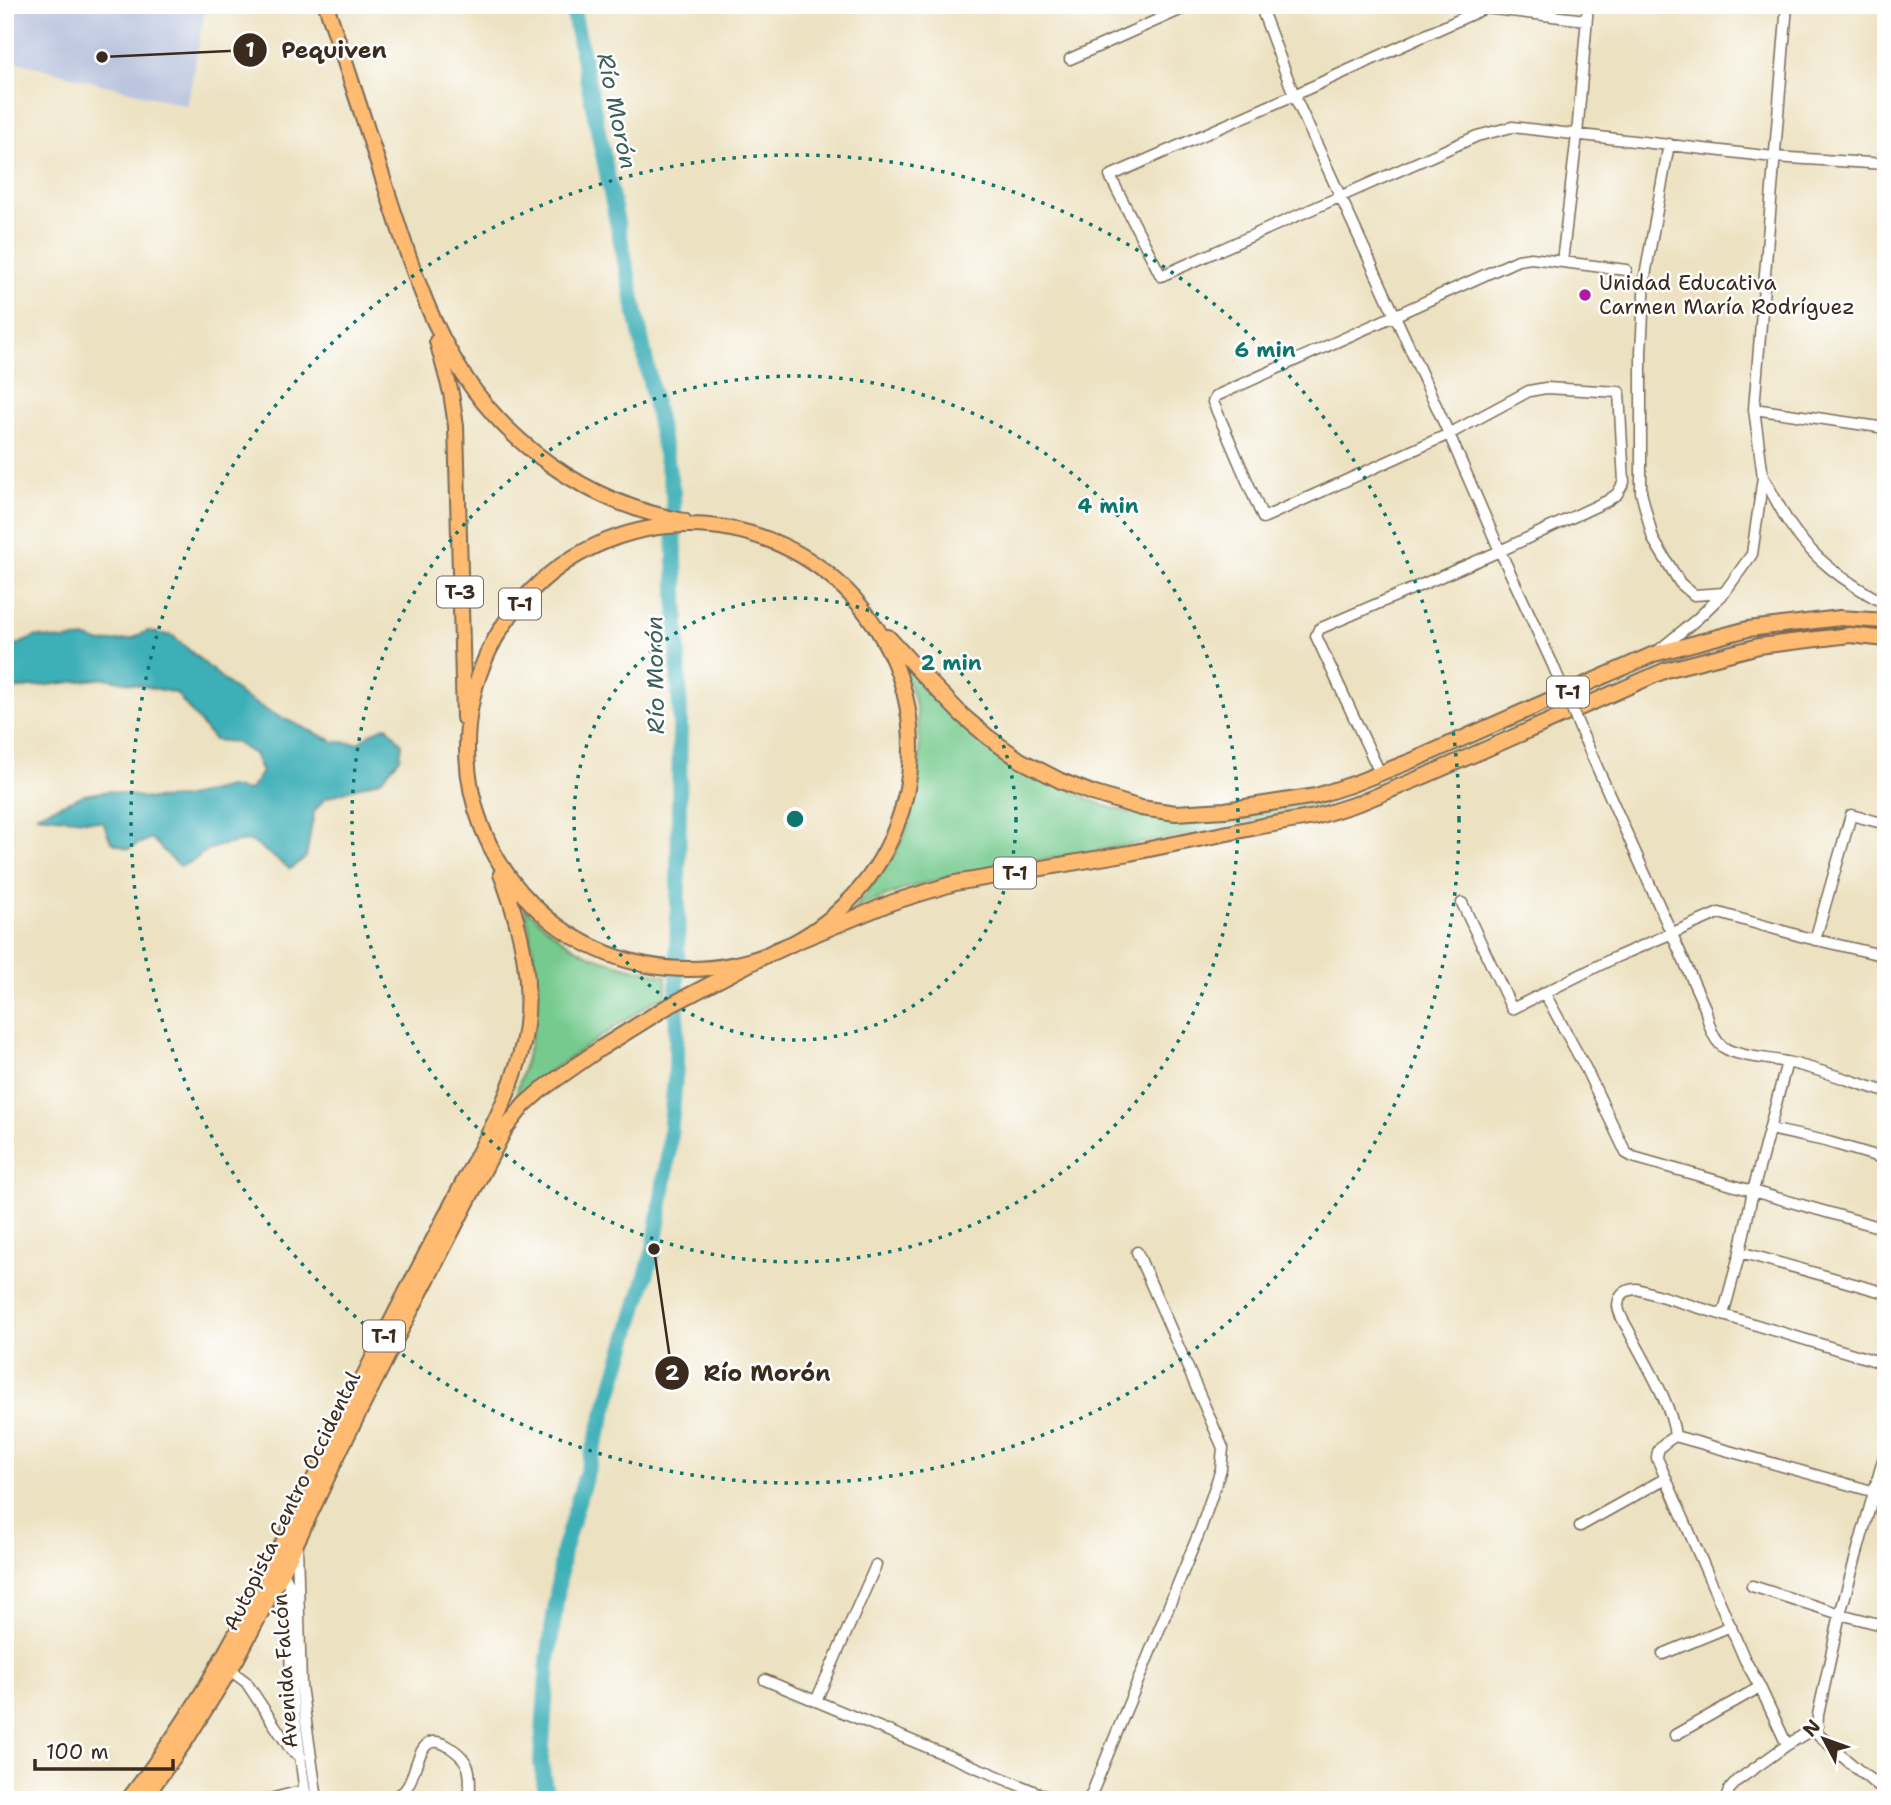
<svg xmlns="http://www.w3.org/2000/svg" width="1891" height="1805" viewBox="0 0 1891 1805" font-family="'Shantell Sans',sans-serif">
  <rect width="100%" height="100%" fill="#fff"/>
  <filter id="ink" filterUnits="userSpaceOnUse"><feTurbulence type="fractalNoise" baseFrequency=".0143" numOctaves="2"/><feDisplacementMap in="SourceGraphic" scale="14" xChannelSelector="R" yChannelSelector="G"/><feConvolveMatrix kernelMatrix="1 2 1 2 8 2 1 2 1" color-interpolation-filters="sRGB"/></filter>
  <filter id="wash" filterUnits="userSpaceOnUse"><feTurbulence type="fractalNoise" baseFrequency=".00686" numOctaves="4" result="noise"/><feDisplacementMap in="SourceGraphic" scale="28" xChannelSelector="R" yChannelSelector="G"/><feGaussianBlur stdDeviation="1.57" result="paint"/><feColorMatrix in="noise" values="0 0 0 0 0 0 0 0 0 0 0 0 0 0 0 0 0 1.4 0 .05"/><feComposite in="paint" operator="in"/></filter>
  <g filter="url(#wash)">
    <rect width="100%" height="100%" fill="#ece1c0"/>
    <path fill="#bac4de" d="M 5,5 L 206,5 L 187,106 L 10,60 L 5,55 Z"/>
    <path fill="#76ca8e" stroke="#587a56" stroke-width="2" d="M 905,665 C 932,694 955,726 987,748 C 1007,763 1031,772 1053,782 C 1070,790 1088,800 1106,806 C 1175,828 1252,815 1321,801 L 1323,805 L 1176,837 L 966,873 L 907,888 L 854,909 C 866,894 879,878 890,862 C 919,817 925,759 916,707 C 914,693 906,679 902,666 Z
      M 524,907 C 545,925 566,946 591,956 C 615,965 641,970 666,976 L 666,997 L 654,1001 L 547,1073 L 514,1102 C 520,1077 531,1047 534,1022 C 538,984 534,943 524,907 Z"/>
    <path fill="#3eafb7" stroke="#3c6c6a" stroke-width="2" d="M 147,631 L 173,636 L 242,696 L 278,716 L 335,742 L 358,743 L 373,732 L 387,726 L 402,744 L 400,758 L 381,780 L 325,798 L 314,812 L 306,857 L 290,869 L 251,841 C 235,842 219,844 205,852 C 194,859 195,862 180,866 C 169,858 161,847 151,838 L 128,849 L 111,842 L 103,822 L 36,815 L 84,795 L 109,791 L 150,799 L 183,798 L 229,787 L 249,791 L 262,772 L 254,754 L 234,742 L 214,740 L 176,693 L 106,678 L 5,690 L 5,650 L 37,636 L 62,640 L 87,638 L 102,643 L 132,639 Z"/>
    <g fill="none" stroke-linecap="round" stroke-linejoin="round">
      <path stroke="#3eafb7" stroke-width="16" d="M 547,1800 L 541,1762 L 548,1660 L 563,1551 L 654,1249 L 668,1158 L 676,1067 L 680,719 L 673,492 L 572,5"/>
    </g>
  </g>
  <g filter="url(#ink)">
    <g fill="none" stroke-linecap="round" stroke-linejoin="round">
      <defs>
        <path id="minor" d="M 1260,5 L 1294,95 L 1449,434 L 1500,551 L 1552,663
          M 1586,20 L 1485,8 L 1294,95 L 1110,176 L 1161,276 L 1477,136 L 1512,127 L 1774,157 L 1886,164
          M 1070,59 L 1191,5
          M 1669,144 L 1645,276 L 1641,352 L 1641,492 L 1653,539 L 1680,583 L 1694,595 L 1724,593
          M 1562,262 L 1577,135 L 1588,5
          M 1754,409 L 1886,428
          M 1763,477 C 1771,491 1779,506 1787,520 C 1811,558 1846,583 1886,604
          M 1659,650 L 1697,619 L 1724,593 L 1752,554 L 1763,477 L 1754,409 L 1787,5
          M 1584,738 L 1705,1008 C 1708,1021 1712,1039 1723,1047 C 1737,1057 1769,1058 1786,1062 C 1820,1069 1853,1082 1886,1092
          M 1380,773 L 1316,636 L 1319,629 L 1500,551 L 1607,501 L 1617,494 L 1624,482 L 1619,392 L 1546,388 L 1529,391 L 1449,434 L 1263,518 L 1213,402 L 1216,396 L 1518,260 L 1531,258 L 1626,270
          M 1462,903 L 1512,1009 L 1614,958 L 1719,913 L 1804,937 L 1886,956
          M 1815,940 L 1851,815 L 1886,824
          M 1545,994 L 1586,1069 L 1626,1153 L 1633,1157 L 1886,1229
          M 1770,1129 L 1825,1141 L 1886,1159
          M 1740,1252 L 1886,1293
          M 1723,1315 L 1740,1252 L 1753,1191 L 1787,1062
          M 1675,1436 C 1672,1405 1646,1364 1631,1335 C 1627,1326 1618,1315 1618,1305 C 1619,1294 1627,1289 1637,1289 L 1886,1364
          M 1886,1449 L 1840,1614 L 1818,1715 L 1817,1733 L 1837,1752 L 1886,1793
          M 1580,1526 L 1666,1478
          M 297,1546 L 301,1686 L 317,1800
          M 281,1568 L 289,1584 L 291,1688 L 306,1800
          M 1752,1586 L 1840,1614 L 1886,1626
          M 1663,1654 L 1731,1626
          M 227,1665 L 230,1670 L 246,1682 L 291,1750 L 301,1757
          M 765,1680 L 1055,1800
          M 816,1701 L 876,1565
          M 1675,1735 L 1760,1687
          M 1787,1745 L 1760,1687 L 1745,1660 L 1657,1458 C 1657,1446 1666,1442 1675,1436 L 1886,1495
          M 266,1800 L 305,1790
          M 386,1800 C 392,1797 401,1795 405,1790 C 419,1775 416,1720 455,1751 C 474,1766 469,1777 470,1800
          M 1089,1800 L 1201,1528 L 1221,1469 L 1223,1448 L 1137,1252
          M 1726,1800 L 1729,1790 L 1738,1780 L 1787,1745 L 1818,1726"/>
        <path id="highway" d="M 326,5 C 347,67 367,129 387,191 C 405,246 422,303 451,354 C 499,441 586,503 684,521
          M 437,341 L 451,393 L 456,426 L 464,718
          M467 747a222 222 0 1 1 444 0a222 222 0 1 1-444 0Z
          M 888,637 L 920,672 L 962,715 L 988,737 L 1020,760 L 1061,781 L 1092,793 L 1141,808 L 1176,813 L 1225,810 L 1316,796 L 1353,784 L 1416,759 L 1654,654 L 1748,629 L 1840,618 L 1886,621
          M 128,1800 C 163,1754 196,1706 224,1655 C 283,1551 330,1441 385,1334 C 411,1282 438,1231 465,1179 C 488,1136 512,1092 523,1044 C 535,985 522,930 501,874
          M 143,1800 L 186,1740 L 236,1660 L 283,1571 L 342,1446 L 395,1341 L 505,1129 L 524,1105 L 541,1090 L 601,1048 L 665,1008 L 776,950 L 893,902 L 955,883 L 1130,853 L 1262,826 L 1315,817 L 1362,802 L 1427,775 L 1666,670 L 1759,646 L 1850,635 L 1886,639"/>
      </defs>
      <use href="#minor" stroke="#796a57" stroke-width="13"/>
      <use href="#highway" stroke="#796a57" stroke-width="18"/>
      <use href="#minor" stroke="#fff" stroke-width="10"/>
      <use href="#highway" stroke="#ffbb71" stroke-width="14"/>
      <defs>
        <path id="minor-bridge" d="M 1552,663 L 1584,738"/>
      </defs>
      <use href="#minor-bridge" stroke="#796a57" stroke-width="13" stroke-linecap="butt"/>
      <use href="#minor-bridge" stroke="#fff" stroke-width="10"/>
    </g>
  </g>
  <g fill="none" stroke="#0f766e" stroke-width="3.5" stroke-dasharray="3.5 7">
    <circle cx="795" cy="819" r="221"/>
    <circle cx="795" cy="819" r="443"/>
    <circle cx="795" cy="819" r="664"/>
  </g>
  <circle fill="#b5179e" stroke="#fff" stroke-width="2.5" cx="1585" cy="295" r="7"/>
  <g text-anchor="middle" stroke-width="5" stroke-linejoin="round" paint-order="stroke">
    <g fill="#fff" stroke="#766a62" stroke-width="2">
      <rect x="437" y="576.5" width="46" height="31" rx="5"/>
      <rect x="499" y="588.5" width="42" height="31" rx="5"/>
      <rect x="1547" y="676.5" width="42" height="31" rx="5"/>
      <rect x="994" y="857.5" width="42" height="31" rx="5"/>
      <rect x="363" y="1320.5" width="42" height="31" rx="5"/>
    </g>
    <g font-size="19" font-weight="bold" fill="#3b2a1e">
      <text x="460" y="599">T-3</text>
      <text x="520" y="611">T-1</text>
      <text x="1568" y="699">T-1</text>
      <text x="1015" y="880">T-1</text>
      <text x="384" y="1343">T-1</text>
    </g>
    <g font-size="21" fill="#3b2a1e" stroke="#fff" text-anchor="start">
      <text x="1599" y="290">Unidad Educativa<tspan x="1599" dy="24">Carmen María Rodríguez</tspan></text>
    </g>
    <g font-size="21" fill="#3b2a1e" stroke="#fff">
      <text transform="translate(292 1501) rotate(-64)" y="7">Autopista Centro Occidental</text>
      <text transform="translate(285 1671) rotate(-94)" y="7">Avenida Falcón</text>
    </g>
    <g font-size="23" font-style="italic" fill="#3c5f5b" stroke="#fff">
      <text transform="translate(617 111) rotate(78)" y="8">Río Morón</text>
      <text transform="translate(655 675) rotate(-91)" y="8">Río Morón</text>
    </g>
  </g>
  <circle cx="795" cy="819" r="10" fill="#0f766e" stroke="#fff" stroke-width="3.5"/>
  <g font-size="21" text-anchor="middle" font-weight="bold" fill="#0f766e" stroke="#fff" stroke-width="5" stroke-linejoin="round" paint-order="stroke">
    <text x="1265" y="357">6 min</text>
    <text x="1108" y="513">4 min</text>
    <text x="951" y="670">2 min</text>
  </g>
  <path fill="none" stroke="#3b2a1e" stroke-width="2.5" d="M102 57L250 50M654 1249L672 1373"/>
  <g fill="#3b2a1e" stroke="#fff" stroke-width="2.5">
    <circle cx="102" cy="57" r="7"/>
    <circle cx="654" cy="1249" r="7"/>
    <circle cx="250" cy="50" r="18"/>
    <circle cx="672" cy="1373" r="18"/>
  </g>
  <g font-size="21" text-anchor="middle" font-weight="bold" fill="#fff">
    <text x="250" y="57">1</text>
    <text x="672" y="1380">2</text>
  </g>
  <g font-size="23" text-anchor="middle" font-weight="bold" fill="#3b2a1e" stroke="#fff" stroke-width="5" stroke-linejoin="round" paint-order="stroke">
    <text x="334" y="58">Pequiven</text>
    <text x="767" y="1381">Río Morón</text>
  </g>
  <rect width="1891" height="1805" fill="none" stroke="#fff" stroke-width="28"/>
  <g transform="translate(1824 1739) rotate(311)" stroke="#ffffff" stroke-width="5" paint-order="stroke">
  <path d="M0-5L12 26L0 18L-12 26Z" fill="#3b2a1e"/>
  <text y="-10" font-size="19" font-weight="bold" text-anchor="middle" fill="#3b2a1e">N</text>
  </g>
  <path d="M35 1759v10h138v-10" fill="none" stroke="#3b2a1e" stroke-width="3.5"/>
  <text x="46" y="1759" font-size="21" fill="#3b2a1e" stroke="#ffffff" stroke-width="5" paint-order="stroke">100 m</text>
</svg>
